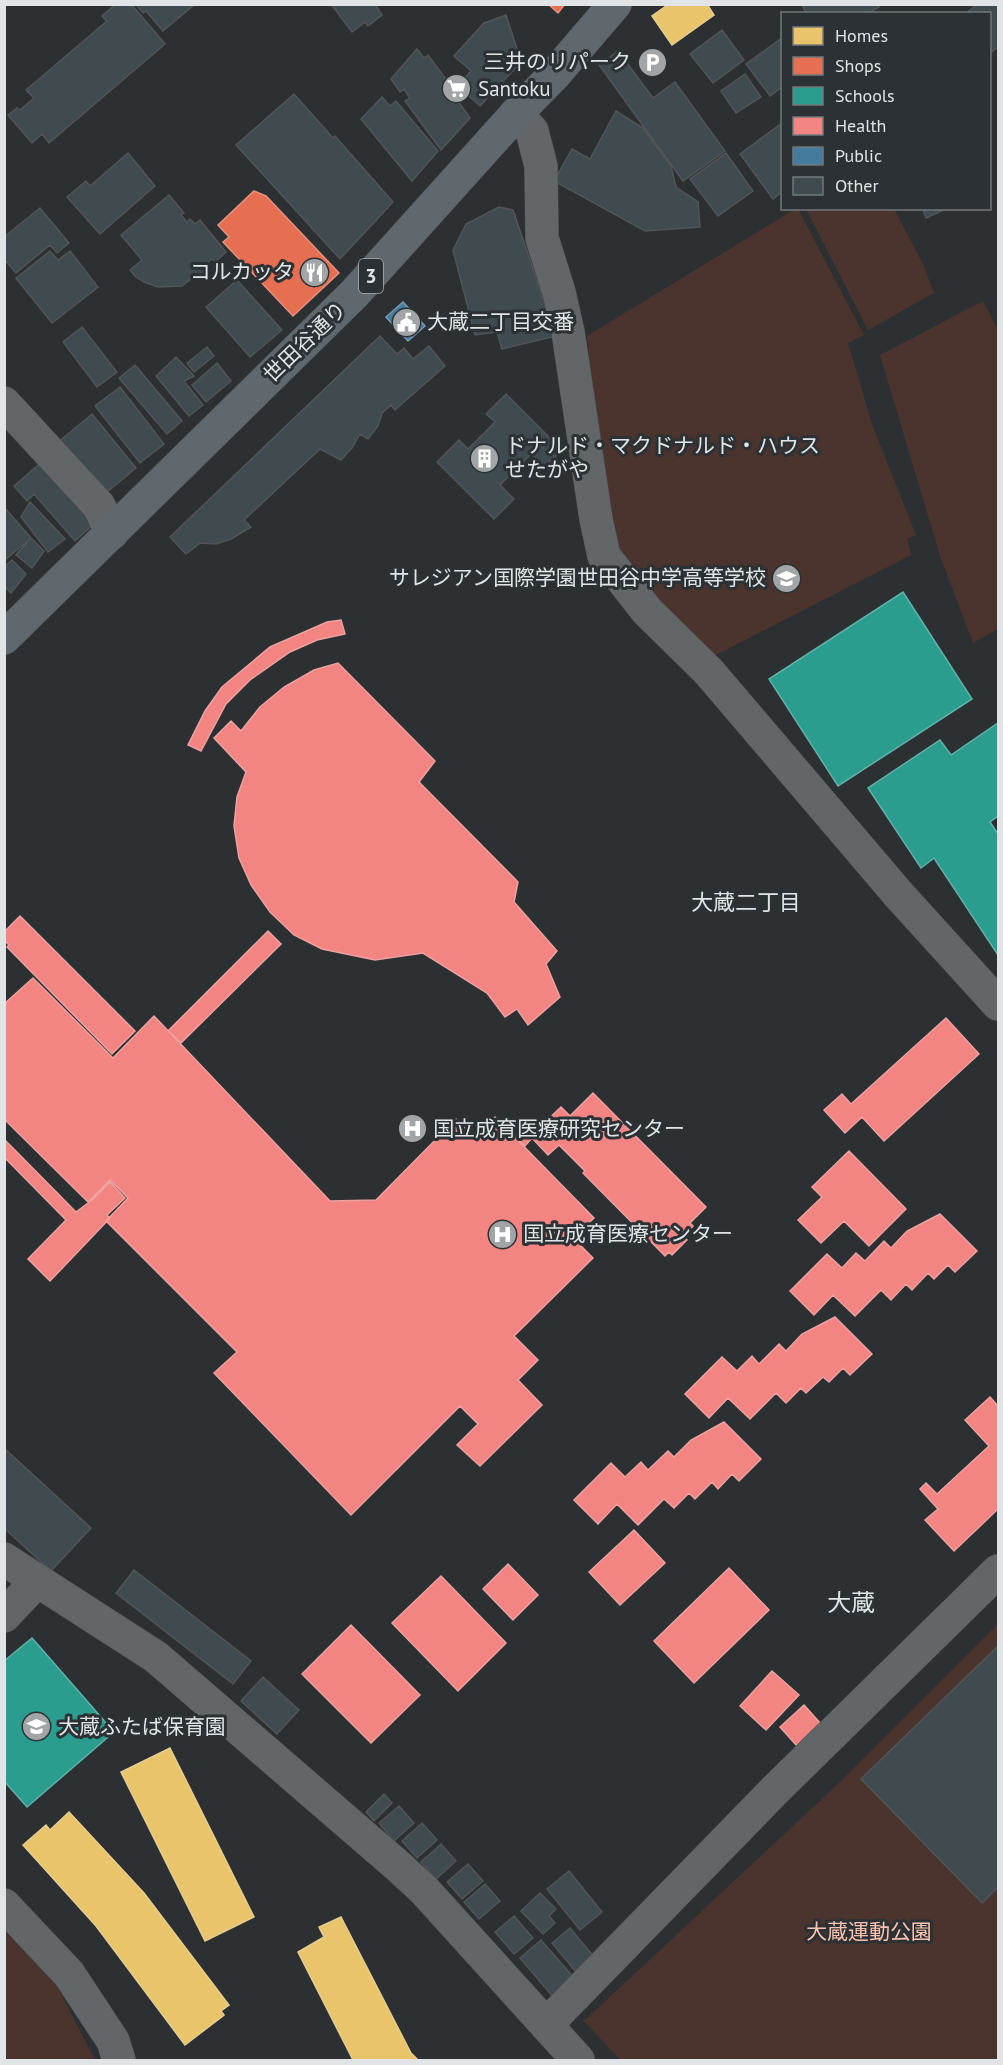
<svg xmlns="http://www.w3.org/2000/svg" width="1003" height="2065" viewBox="0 0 1003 2065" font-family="'PT Sans','Noto Sans JP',sans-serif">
  <rect width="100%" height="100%" fill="#2d3032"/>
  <path fill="#4a342d" d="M 795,209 L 798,209 L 864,335 L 848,343 L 873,427 L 916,535 L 907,539 L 911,555 L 714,656 L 655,602 L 614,542 L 598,460 L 587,336 Z
    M 806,209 L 894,209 L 923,264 L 934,293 L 868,330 Z
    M 983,301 L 998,330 L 998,629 L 973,643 L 940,556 L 880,355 Z
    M 998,1624 L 998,2060 L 620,2060 L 584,2021 L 839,1783 Z
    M 4,1931 L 53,1978 L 95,2060 L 5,2060 Z"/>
  <path fill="#e9c46a" stroke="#e6ce8f" stroke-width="1.5" d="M 669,4 L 707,4 L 714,15 L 672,45 L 652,16 Z
    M 170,1748 L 254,1917 L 205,1941 L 121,1772 Z
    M 69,1812 L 144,1893 L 229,2005 L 221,2011 L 224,2015 L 185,2045 L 96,1926 L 23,1845 L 46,1825 L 50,1830 Z
    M 341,1917 L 411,2053 L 418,2060 L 353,2060 L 298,1952 L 324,1937 L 319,1927 Z"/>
  <path fill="#e76f51" stroke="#e5927e" stroke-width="1.5" d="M 548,4 L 565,4 L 558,13 Z
    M 254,191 L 266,196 L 339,273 L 293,316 L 223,242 L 229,237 L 218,225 Z"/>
  <path fill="#2a9d8f" stroke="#61b2a9" stroke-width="1.5" d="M 903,592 L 972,699 L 838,786 L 769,679 Z
    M 998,723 L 998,816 L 990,822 L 998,834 L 998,955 L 934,858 L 921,868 L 868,788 L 940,740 L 951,755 Z
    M 32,1638 L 114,1732 L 27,1807 L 4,1781 L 4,1661 Z"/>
  <path fill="#f28482" stroke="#eda1a0" stroke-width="1.5" d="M 341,620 L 345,634 L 317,640 L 290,652 L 250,680 L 226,704 L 201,751 L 188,745 L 205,711 L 222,687 L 270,647 L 327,622 Z
    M 338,663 L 435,761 L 419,782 L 518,882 L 514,902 L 557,951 L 546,964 L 560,997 L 528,1025 L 517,1009 L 505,1017 L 487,993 L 423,953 L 375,960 L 322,949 L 294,935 L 270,912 L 251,885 L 239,858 L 234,826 L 237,797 L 246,772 L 214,738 L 231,721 L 241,731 L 260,707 L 284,687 L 314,670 Z
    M 20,916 L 135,1031 L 112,1054 L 7,947 L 9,945 L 4,940 L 4,932 Z
    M 268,931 L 281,944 L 181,1043 L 168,1031 Z
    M 33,978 L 113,1058 L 154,1016 L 330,1201 L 376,1200 L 456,1119 L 475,1137 L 495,1117 L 594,1218 L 573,1238 L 593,1258 L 514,1336 L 538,1360 L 518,1380 L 542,1405 L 480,1466 L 457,1445 L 478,1424 L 460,1406 L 351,1515 L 214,1373 L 237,1352 L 106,1221 L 128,1198 L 110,1180 L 88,1202 L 4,1119 L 4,1004 Z
    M 946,1018 L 979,1054 L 884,1141 L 862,1117 L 845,1133 L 824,1110 L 842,1094 L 851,1104 Z
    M 593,1093 L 706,1207 L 690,1223 L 693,1226 L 684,1236 L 687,1240 L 672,1255 L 669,1252 L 665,1256 L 583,1173 L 585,1171 L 559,1145 L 548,1155 L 532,1138 L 525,1146 L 515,1136 L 532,1119 L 540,1127 L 561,1107 L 570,1116 Z
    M 4,1139 L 76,1212 L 92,1200 L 110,1182 L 125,1198 L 107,1215 L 110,1218 L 50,1281 L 28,1259 L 66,1220 L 4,1157 Z
    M 849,1151 L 906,1209 L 869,1246 L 844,1221 L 821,1243 L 798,1220 L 822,1197 L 812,1187 Z
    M 940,1214 L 977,1251 L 955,1272 L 948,1265 L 934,1279 L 928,1273 L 912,1290 L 906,1284 L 891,1300 L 881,1290 L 855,1316 L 833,1295 L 814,1315 L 790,1291 L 827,1254 L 842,1268 L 856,1253 L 865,1261 L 884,1241 L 891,1248 L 907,1231 Z
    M 835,1317 L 872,1354 L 850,1375 L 843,1368 L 829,1382 L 823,1377 L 806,1393 L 801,1388 L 786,1403 L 776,1393 L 750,1419 L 728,1398 L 709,1418 L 685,1394 L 722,1357 L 737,1371 L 752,1356 L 759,1364 L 779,1344 L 786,1351 L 802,1334 Z
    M 990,1397 L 998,1406 L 998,1509 L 954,1551 L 925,1520 L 938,1509 L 920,1489 L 926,1483 L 937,1494 L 989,1446 L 965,1420 Z
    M 724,1422 L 761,1459 L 739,1481 L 732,1474 L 718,1489 L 712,1482 L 695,1499 L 689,1493 L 674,1508 L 664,1499 L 638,1525 L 617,1504 L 598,1524 L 574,1500 L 611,1463 L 625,1477 L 641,1462 L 648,1470 L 668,1451 L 674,1457 L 691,1440 Z
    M 634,1530 L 665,1563 L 620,1605 L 589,1572 Z
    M 508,1564 L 538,1595 L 513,1620 L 483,1589 Z
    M 729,1568 L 769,1610 L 694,1683 L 654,1641 Z
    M 441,1576 L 506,1643 L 458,1691 L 392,1623 Z
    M 351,1625 L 420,1695 L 371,1743 L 302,1674 Z
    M 772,1671 L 799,1695 L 766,1730 L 740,1706 Z
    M 804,1705 L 821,1724 L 797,1746 L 780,1727 Z"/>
  <path fill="#457b9d" stroke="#749ab3" stroke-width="1.5" d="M 403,302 L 425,326 L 408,341 L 386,317 Z"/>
  <path fill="#404b50" stroke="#525557" stroke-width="1.5" d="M 116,4 L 131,4 L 165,44 L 49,143 L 42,134 L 32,143 L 8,115 L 17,108 L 20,110 L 34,98 L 26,90 L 107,21 L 102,16 Z
    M 136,4 L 195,4 L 163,31 L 146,11 L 143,13 Z
    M 331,4 L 375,4 L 382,15 L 368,26 L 365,22 L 352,32 Z
    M 806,4 L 878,4 L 879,7 L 868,14 L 807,14 L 803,7 Z
    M 978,4 L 998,4 L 998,47 L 990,53 L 990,14 L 965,14 Z
    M 506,15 L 517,49 L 514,54 L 523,60 L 480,106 L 458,86 L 471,71 L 454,56 L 484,23 Z
    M 722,30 L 744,60 L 713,83 L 690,54 Z
    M 782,38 L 782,87 L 770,96 L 746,64 Z
    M 417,49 L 424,58 L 428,55 L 458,95 L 455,97 L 470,118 L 441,150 L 405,101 L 410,98 L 404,89 L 400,92 L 391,79 Z
    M 618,51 L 653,98 L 675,82 L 725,151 L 683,181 L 599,65 Z
    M 745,74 L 761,97 L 736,113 L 721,91 Z
    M 294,94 L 333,138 L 335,136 L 393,202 L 340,259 L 236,145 Z
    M 382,97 L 390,106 L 396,101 L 438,151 L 412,181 L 361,119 Z
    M 616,111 L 643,128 L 671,166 L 676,187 L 698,202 L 700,227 L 645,231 L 554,181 L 572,149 L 590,159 Z
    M 782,123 L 782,192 L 773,199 L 740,154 Z
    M 128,153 L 155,186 L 100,234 L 67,197 L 86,181 L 90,186 Z
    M 726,153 L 753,191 L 718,216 L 690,179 Z
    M 169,195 L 184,213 L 181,215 L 187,222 L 190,219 L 195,224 L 200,220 L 226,252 L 215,262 L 212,259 L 201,268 L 205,271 L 194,280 L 192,278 L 182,286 L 158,287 L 144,282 L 135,276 L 130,270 L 142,260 L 121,235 Z
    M 499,207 L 513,210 L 556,336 L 502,349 L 497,332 L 475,335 L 453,250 L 466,224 Z
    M 40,208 L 69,243 L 57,253 L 50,245 L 16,273 L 4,259 L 4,237 Z
    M 922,208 L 948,208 L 926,218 Z
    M 50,251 L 58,260 L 70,251 L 98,287 L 52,323 L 16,278 Z
    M 237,280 L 282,330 L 250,357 L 206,307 Z
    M 82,327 L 117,372 L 97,387 L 63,342 Z
    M 380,336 L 397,354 L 404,348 L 413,359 L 429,346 L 445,366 L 395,410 L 391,405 L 382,413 L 378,426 L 368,439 L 360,434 L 352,448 L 341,460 L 320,449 L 244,520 L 251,527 L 231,539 L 216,544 L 200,543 L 186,554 L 170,537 Z
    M 207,347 L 214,356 L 194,372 L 187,363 Z
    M 176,357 L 194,376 L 184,381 L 203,405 L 189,416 L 156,376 Z
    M 217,363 L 231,381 L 206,402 L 192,385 Z
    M 135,365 L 182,421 L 167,434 L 119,378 Z
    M 120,387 L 164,444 L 140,463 L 95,406 Z
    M 506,394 L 562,450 L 545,467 L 531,454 L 500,485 L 514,499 L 494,519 L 437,462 L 459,440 L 468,449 L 495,422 L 486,414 Z
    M 92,414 L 136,468 L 101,497 L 56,444 Z
    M 45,459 L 99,519 L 75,541 L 34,494 L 27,501 L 14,486 Z
    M 30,502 L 65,539 L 48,552 L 21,517 Z
    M 4,507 L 31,538 L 4,561 Z
    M 31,538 L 44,551 L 32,568 L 16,555 Z
    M 12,560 L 26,574 L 11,593 L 4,586 L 4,567 Z
    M 4,1448 L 91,1528 L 51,1571 L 4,1528 Z
    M 134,1570 L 251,1661 L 233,1684 L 116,1593 Z
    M 998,1646 L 998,1887 L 982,1903 L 861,1779 Z
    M 263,1677 L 299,1710 L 277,1734 L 241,1701 Z
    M 384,1794 L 392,1803 L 374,1821 L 366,1812 Z
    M 399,1806 L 414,1823 L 394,1841 L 379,1823 Z
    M 422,1823 L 437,1840 L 417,1858 L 402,1841 Z
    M 441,1844 L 456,1861 L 436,1879 L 421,1862 Z
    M 468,1864 L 483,1881 L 462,1899 L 447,1882 Z
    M 569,1871 L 602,1912 L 580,1930 L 547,1889 Z
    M 485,1884 L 500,1901 L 479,1919 L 464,1902 Z
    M 540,1893 L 556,1909 L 549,1916 L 555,1923 L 543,1934 L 521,1911 Z
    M 514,1916 L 533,1938 L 514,1954 L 495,1932 Z
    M 570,1928 L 594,1957 L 576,1972 L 552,1943 Z
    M 541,1940 L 575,1979 L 554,1998 L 520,1958 Z"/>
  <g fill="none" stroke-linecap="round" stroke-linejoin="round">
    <defs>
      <path id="minor" d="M 516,114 L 532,131 L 541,166 L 542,238 L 559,292 L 568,332 L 596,519 L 604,556 L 647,611 L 709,672 L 899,895 L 998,1004
        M 4,403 L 99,506 L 112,533
        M 4,1559 L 156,1657 L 398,1866 L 424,1890 L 578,2060
        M 4,1616 L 37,1581
        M 4,1905 L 69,1974 L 113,2041 L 119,2060
        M 546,2025 L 775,1790 L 998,1571"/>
      <path id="major" d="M 4,638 L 354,294 L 516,114 L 555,74 L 615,4"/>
    </defs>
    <use href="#minor" stroke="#4b4d4f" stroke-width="34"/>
    <use href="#major" stroke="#4b4d4f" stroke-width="34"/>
    <use href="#minor" stroke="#636668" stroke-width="33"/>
    <use href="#major" stroke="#60686d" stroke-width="33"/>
  </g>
  <defs>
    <symbol id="parking-disc" viewBox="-11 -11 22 22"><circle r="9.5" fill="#a1a5a7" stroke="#2b3134"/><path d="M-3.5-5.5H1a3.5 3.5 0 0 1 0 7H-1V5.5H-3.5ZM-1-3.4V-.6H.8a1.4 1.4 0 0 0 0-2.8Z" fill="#fff"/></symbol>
    <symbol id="supermarket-disc" viewBox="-11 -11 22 22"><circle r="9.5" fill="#a1a5a7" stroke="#2b3134"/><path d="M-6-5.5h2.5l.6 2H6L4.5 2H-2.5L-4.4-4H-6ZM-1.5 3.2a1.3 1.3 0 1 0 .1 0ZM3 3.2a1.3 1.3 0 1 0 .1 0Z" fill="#fff"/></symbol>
    <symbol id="restaurant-disc" viewBox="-11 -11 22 22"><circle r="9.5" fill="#a1a5a7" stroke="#2b3134"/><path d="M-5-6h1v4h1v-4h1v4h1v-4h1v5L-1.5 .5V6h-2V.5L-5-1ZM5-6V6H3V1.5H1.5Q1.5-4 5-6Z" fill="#fff"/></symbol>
    <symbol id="civic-disc" viewBox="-11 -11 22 22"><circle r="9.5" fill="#a1a5a7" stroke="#2b3134"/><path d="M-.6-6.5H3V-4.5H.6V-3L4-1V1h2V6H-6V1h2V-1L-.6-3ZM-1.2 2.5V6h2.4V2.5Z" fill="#fff"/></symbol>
    <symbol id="building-disc" viewBox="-11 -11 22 22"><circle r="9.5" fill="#a1a5a7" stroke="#2b3134"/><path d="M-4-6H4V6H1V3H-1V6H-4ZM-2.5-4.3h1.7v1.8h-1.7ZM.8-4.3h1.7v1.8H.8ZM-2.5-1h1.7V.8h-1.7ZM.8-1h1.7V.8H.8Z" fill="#fff"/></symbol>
    <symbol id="school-disc" viewBox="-11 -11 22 22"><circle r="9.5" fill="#a1a5a7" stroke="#2b3134"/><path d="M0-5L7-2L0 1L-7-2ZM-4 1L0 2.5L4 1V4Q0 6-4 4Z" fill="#fff"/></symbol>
    <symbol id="hospital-disc" viewBox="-11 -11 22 22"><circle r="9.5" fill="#a1a5a7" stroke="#2b3134"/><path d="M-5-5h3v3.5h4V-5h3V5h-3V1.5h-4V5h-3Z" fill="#fff"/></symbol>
  </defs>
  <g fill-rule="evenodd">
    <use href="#parking-disc" x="636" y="46" width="33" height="33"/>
    <use href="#supermarket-disc" x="440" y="72" width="33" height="33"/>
    <use href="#restaurant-disc" x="298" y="256" width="33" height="33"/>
    <use href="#civic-disc" x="390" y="306" width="33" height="33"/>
    <use href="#building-disc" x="468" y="442" width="33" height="33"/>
    <use href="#school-disc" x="770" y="562" width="33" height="33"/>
    <use href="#hospital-disc" x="396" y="1112" width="33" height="33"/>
    <use href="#hospital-disc" x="486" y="1218" width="33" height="33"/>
    <use href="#school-disc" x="20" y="1710" width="33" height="33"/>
  </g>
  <g text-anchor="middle" stroke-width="6" stroke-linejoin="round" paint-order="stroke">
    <rect fill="#2b3134" stroke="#aaaeb1" stroke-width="1.5" x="359" y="259" width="24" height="34" rx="4.5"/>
    <g font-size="20" font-weight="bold" fill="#e0e4e6">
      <text x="371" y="283">3</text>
    </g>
    <g font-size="21" fill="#e0e4e6" stroke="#2b3134" text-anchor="start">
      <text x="631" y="69" text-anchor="end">三井のリパーク</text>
      <text x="478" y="96">Santoku</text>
      <text x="294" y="279" text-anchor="end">コルカッタ</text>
      <text x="427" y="329">大蔵二丁目交番</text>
      <text x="505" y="453">ドナルド・マクドナルド・ハウス<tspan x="505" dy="24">せたがや</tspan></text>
      <text x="766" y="585" text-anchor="end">サレジアン国際学園世田谷中学高等学校</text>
      <text x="433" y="1136">国立成育医療研究センター</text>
      <text x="523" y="1241">国立成育医療センター</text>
      <text x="58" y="1734">大蔵ふたば保育園</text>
    </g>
    <g font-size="21" fill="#e0e4e6" stroke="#2b3134">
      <text transform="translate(305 342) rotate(-44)" y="7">世田谷通り</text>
    </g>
    <g font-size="21" fill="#fec2ae" stroke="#2b3134">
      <text x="869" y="1939">大蔵運動公園</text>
    </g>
    <g font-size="22" fill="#e0e4e6" stroke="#2b3134">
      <text x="746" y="910">大蔵二丁目</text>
    </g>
    <g font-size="24" fill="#e0e4e6" stroke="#2b3134">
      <text x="851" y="1611">大蔵</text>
    </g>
  </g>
  <rect width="1003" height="2065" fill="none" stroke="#e0e4e6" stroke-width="12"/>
  <rect x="781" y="12" width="210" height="198" fill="#2b3134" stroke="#73797b" stroke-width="1.5"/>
  <rect x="793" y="27" width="30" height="18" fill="#e9c46a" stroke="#73797b" stroke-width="1.5"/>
  <text x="835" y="42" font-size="18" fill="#e0e4e6">Homes</text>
  <rect x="793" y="57" width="30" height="18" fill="#e76f51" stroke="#73797b" stroke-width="1.5"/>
  <text x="835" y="72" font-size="18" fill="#e0e4e6">Shops</text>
  <rect x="793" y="87" width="30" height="18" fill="#2a9d8f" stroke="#73797b" stroke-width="1.5"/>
  <text x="835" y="102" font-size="18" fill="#e0e4e6">Schools</text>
  <rect x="793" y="117" width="30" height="18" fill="#f28482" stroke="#73797b" stroke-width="1.5"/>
  <text x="835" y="132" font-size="18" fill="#e0e4e6">Health</text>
  <rect x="793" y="147" width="30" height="18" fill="#457b9d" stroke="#73797b" stroke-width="1.5"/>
  <text x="835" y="162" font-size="18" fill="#e0e4e6">Public</text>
  <rect x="793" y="177" width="30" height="18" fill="#404b50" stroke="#73797b" stroke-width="1.5"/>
  <text x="835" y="192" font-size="18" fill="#e0e4e6">Other</text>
</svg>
